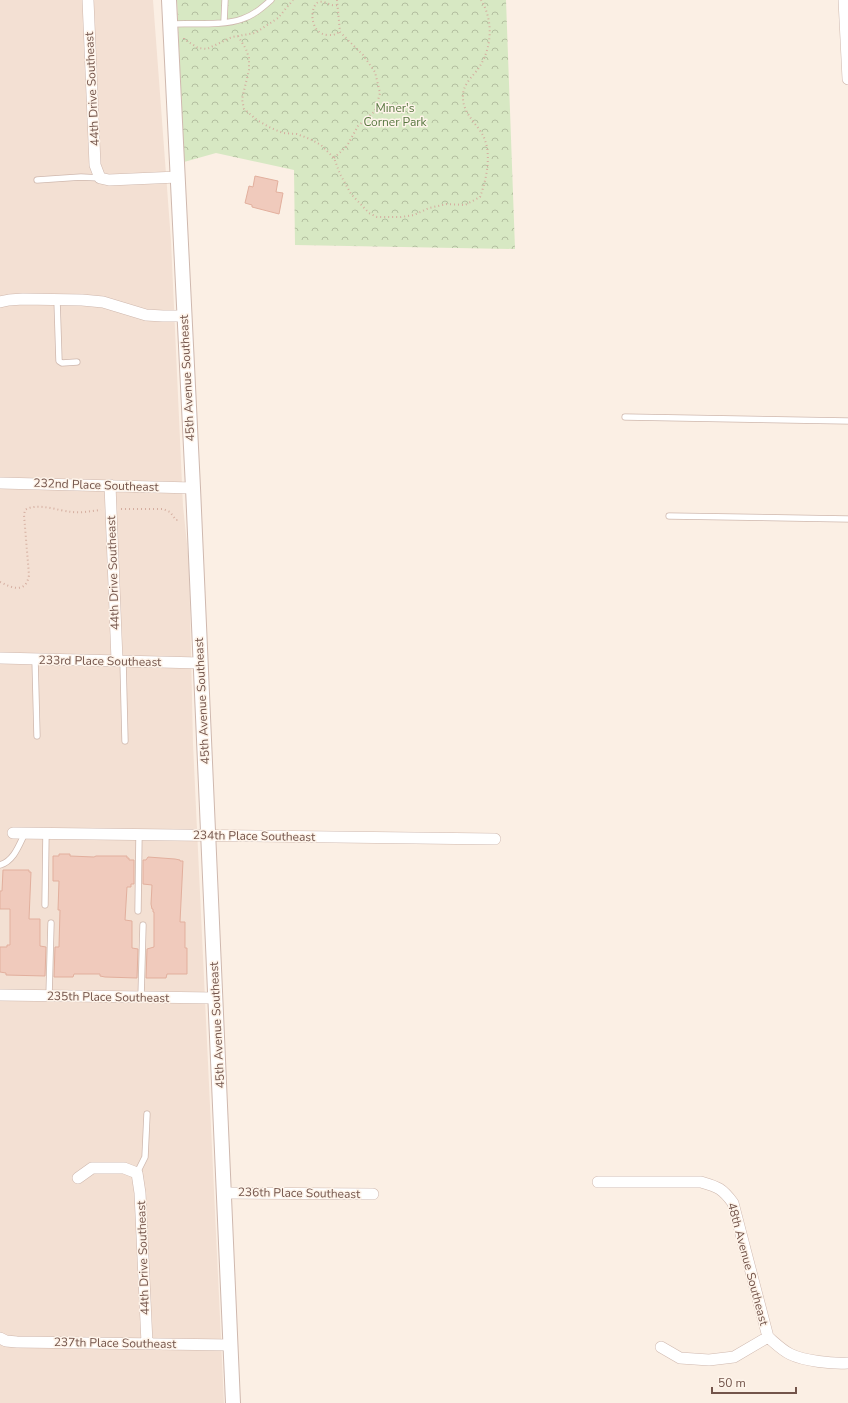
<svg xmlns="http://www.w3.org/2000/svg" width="848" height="1403" viewBox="0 0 848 1403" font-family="'Nunito Sans',sans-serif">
  <defs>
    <pattern id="forest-crowns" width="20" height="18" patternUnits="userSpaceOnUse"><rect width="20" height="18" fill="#d7e8c3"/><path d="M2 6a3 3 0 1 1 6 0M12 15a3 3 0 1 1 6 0" fill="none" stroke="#b3bfa0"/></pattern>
  </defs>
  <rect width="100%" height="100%" fill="#fbefe4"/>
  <path fill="#f3e0d3" d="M 0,0 L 153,0 L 171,241 L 183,506 L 189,563 L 193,744 L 224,1403 L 0,1403 Z"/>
  <path fill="url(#forest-crowns)" d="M 177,0 L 506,0 L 515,249 L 295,245 L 294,170 L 216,153 L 184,162 Z"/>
  <path fill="#f0cabc" stroke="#e2af9d" d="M 255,176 L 278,181 L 276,192 L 283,193 L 279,214 L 252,207 L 252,205 L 245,203 L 249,186 L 253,187 Z
    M 59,854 L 70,854 L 70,856 L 94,857 L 96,856 L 127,856 L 127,858 L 129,858 L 129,860 L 134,860 L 134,884 L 131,884 L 131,887 L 127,887 L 125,920 L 132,921 L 132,948 L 138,949 L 137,978 L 105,977 L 100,976 L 100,974 L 74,974 L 73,977 L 54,977 L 55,947 L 59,947 L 60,910 L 58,910 L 59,881 L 53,881 L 53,856 L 59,856 Z
    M 148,857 L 175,859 L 180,860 L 180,861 L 183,861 L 180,922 L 185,922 L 185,948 L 187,948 L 187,974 L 167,974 L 166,978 L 146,978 L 147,949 L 154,947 L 154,912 L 153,912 L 153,909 L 152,909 L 151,904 L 152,885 L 143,884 L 143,860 L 146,860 Z
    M 3,870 L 29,870 L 29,872 L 31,872 L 29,919 L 40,919 L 40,946 L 46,947 L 45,976 L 6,975 L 6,973 L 0,972 L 0,947 L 7,947 L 7,945 L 10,945 L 10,909 L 0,909 L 0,891 L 2,891 Z"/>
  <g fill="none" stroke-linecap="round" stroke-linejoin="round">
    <defs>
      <path id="service" d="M 224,22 L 225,0
        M 171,24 C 191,23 224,26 242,19 C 254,15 262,8 271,0
        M 37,180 L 81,177 L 100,178
        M 57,300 L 59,361 L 62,363 L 77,362
        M 625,417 L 848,421
        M 669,516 L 848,519
        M 35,659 L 37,736
        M 123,661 L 125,741
        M 0,865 C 14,861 19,845 25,833
        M 45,905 L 46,833
        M 138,911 L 139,835
        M 49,996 L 51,923
        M 141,997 L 143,925
        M 137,1173 L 145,1157 L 147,1114"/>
      <path id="minor" d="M 88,0 L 95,165 L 100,178 L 109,180 L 178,177
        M 844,0 L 848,79
        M 0,302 L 9,300 L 23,299 L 82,300 L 103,302 L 146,315 L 163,316 L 184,316
        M 0,483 L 193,488
        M 110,485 L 117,660
        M 0,658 L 200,663
        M 13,833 L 495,839
        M 0,995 L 215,998
        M 78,1178 L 92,1168 L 124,1168 L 137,1173 L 140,1193 L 147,1343
        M 598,1182 L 701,1182 C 718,1187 722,1188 733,1203 L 768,1337
        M 224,1193 L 373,1194
        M 768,1337 C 775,1343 782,1350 790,1354 C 804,1361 833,1364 848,1363
        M 0,1338 L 6,1341 L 17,1342 L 231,1345
        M 661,1347 L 680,1358 L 709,1360 L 734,1357 L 768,1337"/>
      <path id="tertiary" d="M 169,0 L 193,488 L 233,1403"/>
    </defs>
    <use href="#service" stroke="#cfb8ae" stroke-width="7"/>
    <use href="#minor" stroke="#cfb8ae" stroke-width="12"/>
    <use href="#tertiary" stroke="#cfb8ae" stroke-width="16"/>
    <path stroke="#d5aea0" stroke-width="2" stroke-dasharray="1 3" stroke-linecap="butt" d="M 337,5 C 330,7 325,0 319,2 C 310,4 308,34 328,35 C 333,35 335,35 339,32
      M 238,36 L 246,49 L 249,58 L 249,70 L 242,99 L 244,109 L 257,120 L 271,128 L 283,133 L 297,134 L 310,139 L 321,145 L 334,158 L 340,174 L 351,194 L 369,213 L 377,217 L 401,217 L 414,215 L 429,208 L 447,204 L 465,205 L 480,197 C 487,178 493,150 481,132 C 473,120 462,111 463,95 C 463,85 472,77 478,69 C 492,49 494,21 481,0
      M 184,38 L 184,39 L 198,48 L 207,49 L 232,37 L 255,33 L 278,18 L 293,0
      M 334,158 L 347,146 L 358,126 L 375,111 L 380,93 L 375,72 L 363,55 L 340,32 L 337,0
      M 121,509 L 163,509 L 170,512 L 176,520 L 179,520
      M 0,582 C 12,588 26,594 29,575 L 24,515 L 25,510 C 37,502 59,511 72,512 C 82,513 91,511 101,510"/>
    <use href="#service" stroke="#fff" stroke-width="5.5"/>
    <use href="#minor" stroke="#fff" stroke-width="11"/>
    <use href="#tertiary" stroke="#fff" stroke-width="14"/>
  </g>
  <g text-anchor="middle" stroke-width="3" stroke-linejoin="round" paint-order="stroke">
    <g font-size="12" fill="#73544a" stroke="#fef4ea">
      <text transform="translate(92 89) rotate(-93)" y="4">44th Drive Southeast</text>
      <text transform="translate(187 378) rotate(-93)" y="4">45th Avenue Southeast</text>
      <text transform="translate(96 485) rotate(2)" y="4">232nd Place Southeast</text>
      <text transform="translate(113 573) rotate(-92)" y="4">44th Drive Southeast</text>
      <text transform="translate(100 661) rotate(1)" y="4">233rd Place Southeast</text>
      <text transform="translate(202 701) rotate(-93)" y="4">45th Avenue Southeast</text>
      <text transform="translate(254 836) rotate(1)" y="4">234th Place Southeast</text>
      <text transform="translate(108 997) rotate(1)" y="4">235th Place Southeast</text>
      <text transform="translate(217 1025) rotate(-93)" y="4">45th Avenue Southeast</text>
      <text transform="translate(299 1193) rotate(1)" y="4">236th Place Southeast</text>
      <text transform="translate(143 1258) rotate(-92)" y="4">44th Drive Southeast</text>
      <text transform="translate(748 1264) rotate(75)" y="4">48th Avenue Southeast</text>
      <text transform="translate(115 1343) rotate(1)" y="4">237th Place Southeast</text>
    </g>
    <g font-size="12" fill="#597842" stroke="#fef4ea">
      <text x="395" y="112">Miner's<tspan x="395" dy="14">Corner Park</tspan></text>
    </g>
  </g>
  <path d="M712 1387v6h84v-6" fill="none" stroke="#73544a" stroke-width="2"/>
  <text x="718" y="1387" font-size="12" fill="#73544a" stroke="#fef4ea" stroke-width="3" paint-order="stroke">50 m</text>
</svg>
